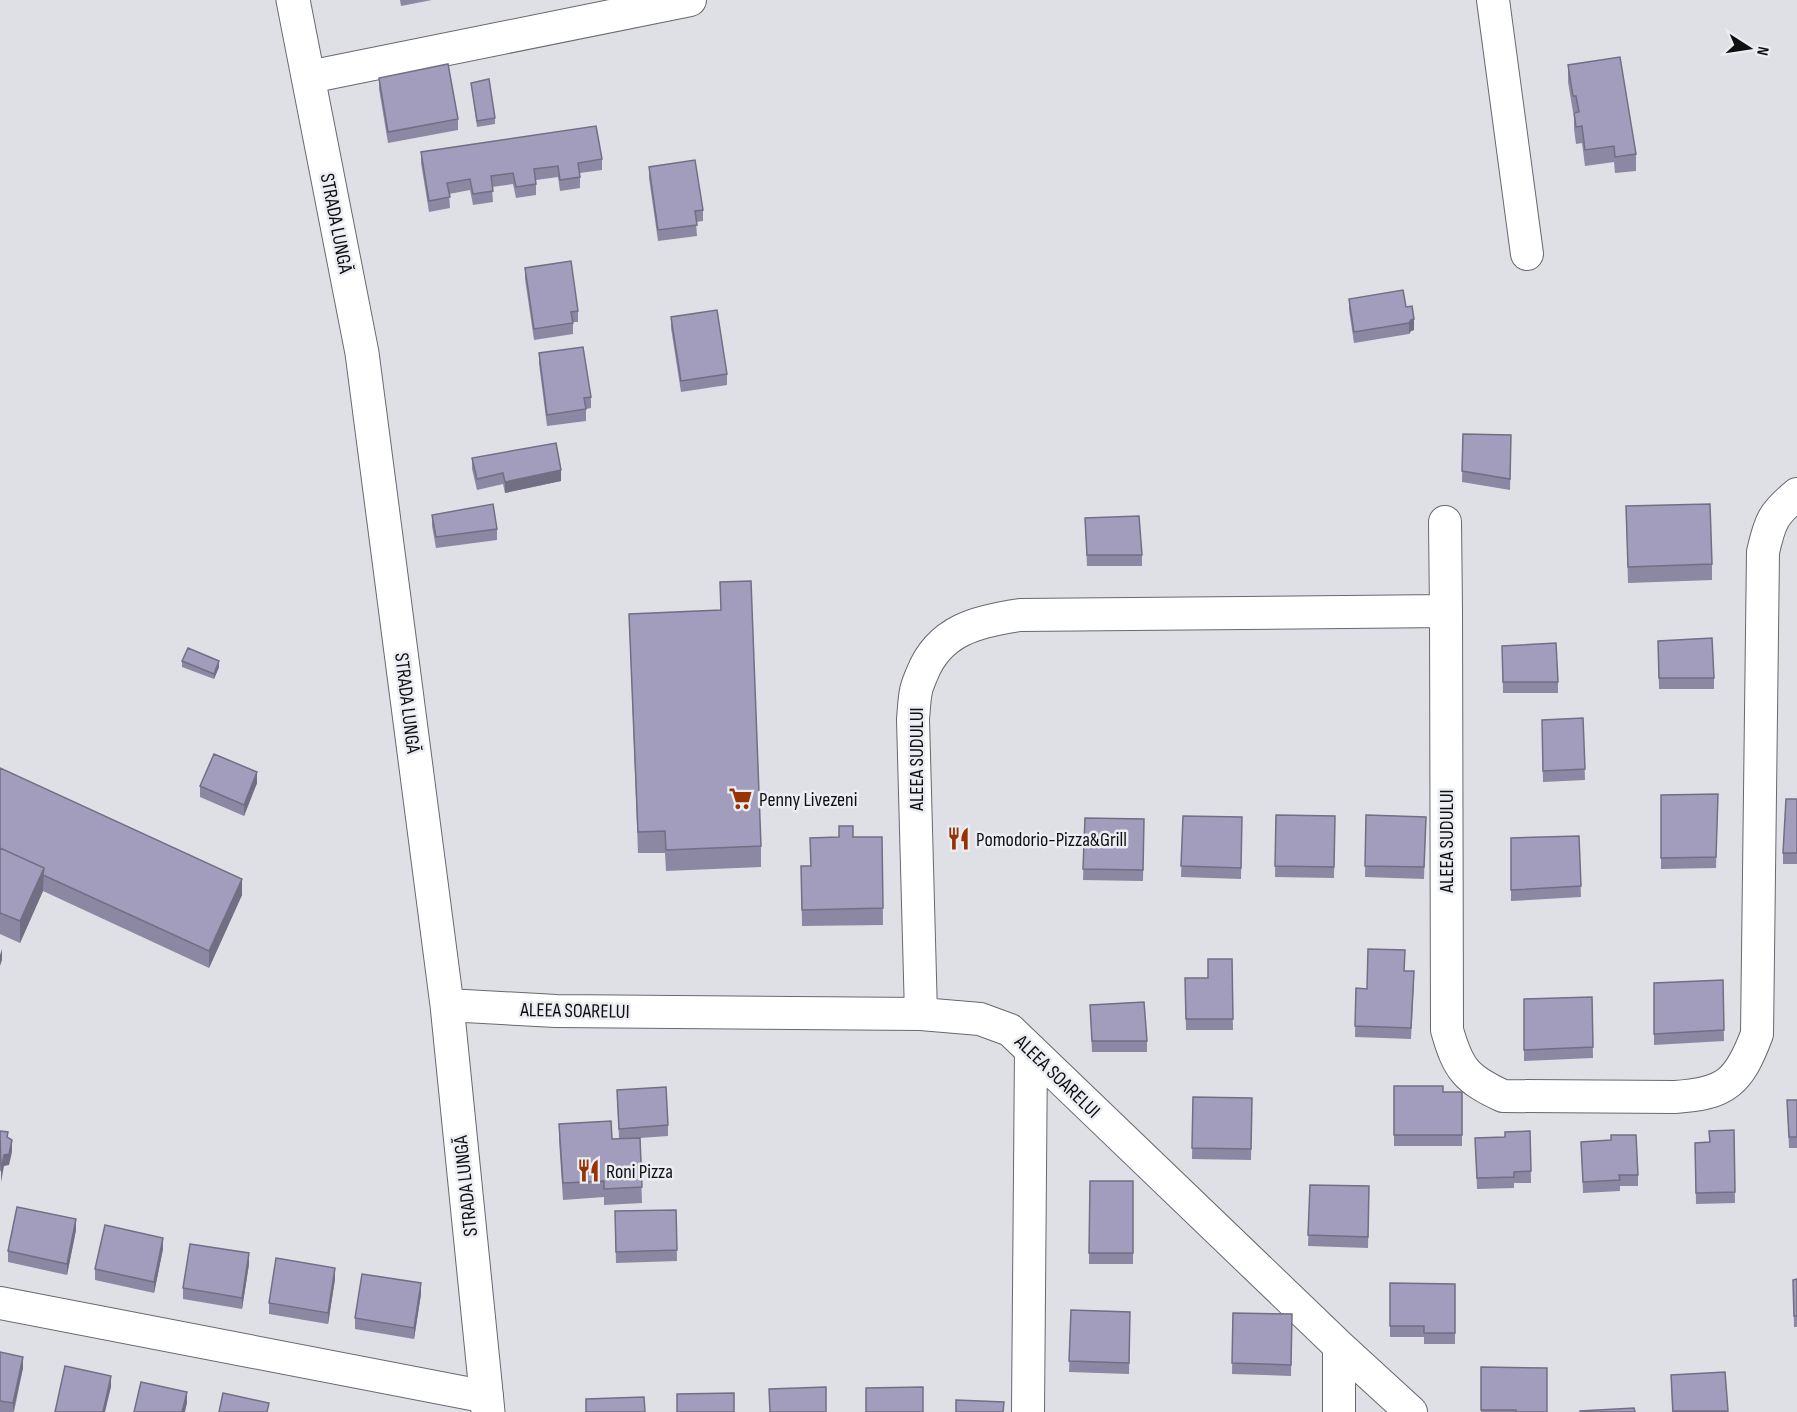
<svg xmlns="http://www.w3.org/2000/svg" width="1797" height="1412" viewBox="0 0 1797 1412" font-family="'Sofia Sans Condensed',sans-serif">
  <rect width="100%" height="100%" fill="#dee0e5"/>
  <g fill="none" stroke-linecap="round" stroke-linejoin="round">
    <defs>
      <path id="street" d="M 1493,0 L 1527,254
        M 309,77 L 690,0
        M 1445,522 L 1446,611
        M 447,1005 L 556,1011 L 921,1014 L 980,1019 L 1010,1030 L 1339,1346 L 1411,1412
        M 921,1014 L 913,719 C 914,710 914,700 916,691 C 917,685 920,679 922,674 C 939,630 978,621 1020,615 L 1446,611 L 1447,1030 C 1458,1069 1466,1079 1503,1096 L 1675,1097 C 1726,1094 1739,1082 1757,1034 L 1763,552 C 1770,521 1773,514 1797,494
        M 0,1303 L 487,1397
        M 1028,1412 L 1031,1050
        M 1339,1412 L 1339,1346"/>
      <path id="secondary" d="M 293,0 L 362,353 L 447,1005 L 488,1412"/>
    </defs>
    <use href="#street" stroke="#67696d" stroke-width="34"/>
    <use href="#secondary" stroke="#67696d" stroke-width="35"/>
    <use href="#street" stroke="#fff" stroke-width="32"/>
    <use href="#secondary" stroke="#fff" stroke-width="33"/>
  </g>
  <path fill="#8c87a3" d="M 400,0 L 432,0 L 401,6 Z
    M 1568,65 L 1636,154 L 1636,171 L 1615,173 L 1614,162 L 1585,166 L 1582,143 L 1576,144 L 1574,129 L 1574,113 L 1576,113 L 1573,112 L 1568,82 Z
    M 379,78 L 458,119 L 458,130 L 388,143 L 379,89 Z
    M 471,83 L 495,118 L 495,124 L 477,127 Z
    M 421,152 L 602,159 L 602,170 L 580,173 L 580,188 L 560,191 L 558,177 L 536,180 L 536,195 L 516,198 L 513,184 L 492,187 L 493,202 L 473,205 L 470,190 L 449,194 L 450,208 L 429,212 L 421,163 Z
    M 649,167 L 703,210 L 703,221 L 696,222 L 697,236 L 658,241 L 649,178 Z
    M 525,268 L 578,311 L 578,322 L 573,322 L 573,334 L 534,340 L 525,279 Z
    M 1349,299 L 1406,307 L 1414,330 L 1411,331 L 1409,334 L 1354,343 L 1349,310 Z
    M 671,317 L 727,374 L 727,385 L 681,392 L 671,328 Z
    M 539,353 L 591,397 L 591,408 L 586,409 L 586,421 L 547,426 L 539,364 Z
    M 1463,434 L 1511,435 L 1510,490 L 1462,482 Z
    M 472,458 L 561,481 L 505,493 L 503,484 L 477,490 L 472,469 Z
    M 1626,506 L 1712,564 L 1712,580 L 1628,583 Z
    M 432,515 L 497,529 L 497,540 L 436,548 L 432,526 Z
    M 1085,518 L 1142,555 L 1142,566 L 1087,566 Z
    M 720,582 L 761,846 L 761,867 L 666,871 L 665,853 L 638,853 L 629,614 L 721,610 Z
    M 1658,641 L 1714,678 L 1714,689 L 1659,689 Z
    M 1502,646 L 1558,682 L 1558,693 L 1503,693 Z
    M 182,661 L 219,667 L 214,679 L 182,667 Z
    M 1583,718 L 1585,780 L 1543,782 L 1542,732 Z
    M 0,768 L 242,895 L 209,968 L 43,891 L 20,943 L 0,934 Z
    M 257,783 L 244,816 L 200,797 L 200,786 Z
    M 1718,794 L 1716,868 L 1661,869 L 1661,795 Z
    M 1797,799 L 1797,864 L 1783,864 L 1783,853 Z
    M 1276,815 L 1335,816 L 1334,878 L 1275,877 Z
    M 1366,815 L 1426,817 L 1424,879 L 1365,877 Z
    M 1183,816 L 1242,817 L 1241,879 L 1181,877 Z
    M 1085,818 L 1144,819 L 1143,881 L 1083,880 Z
    M 1579,836 L 1581,897 L 1511,901 L 1511,838 Z
    M 853,837 L 882,837 L 883,925 L 802,926 L 801,866 L 810,866 Z
    M 1232,959 L 1233,1030 L 1186,1030 L 1185,978 L 1208,978 Z
    M 1404,971 L 1414,982 L 1411,1039 L 1355,1037 L 1356,988 L 1367,989 Z
    M 1723,980 L 1724,1041 L 1654,1045 L 1654,983 Z
    M 1592,997 L 1593,1058 L 1524,1061 L 1524,999 Z
    M 1090,1005 L 1147,1041 L 1147,1052 L 1092,1052 Z
    M 1394,1086 L 1443,1092 L 1462,1092 L 1462,1146 L 1394,1146 Z
    M 617,1090 L 668,1125 L 668,1136 L 640,1138 L 642,1203 L 604,1205 L 604,1197 L 563,1200 L 559,1140 L 559,1124 L 612,1139 L 619,1139 Z
    M 1193,1097 L 1252,1098 L 1251,1160 L 1192,1159 Z
    M 1787,1100 L 1797,1100 L 1797,1148 L 1789,1148 Z
    M 1734,1130 L 1735,1203 L 1696,1204 L 1695,1143 L 1709,1142 L 1709,1131 Z
    M 1530,1131 L 1531,1183 L 1514,1183 L 1514,1188 L 1477,1189 L 1475,1138 L 1505,1137 Z
    M 1581,1142 L 1638,1175 L 1638,1186 L 1620,1186 L 1620,1191 L 1583,1193 Z
    M 1090,1181 L 1133,1181 L 1133,1264 L 1089,1264 Z
    M 1310,1185 L 1369,1186 L 1368,1248 L 1308,1246 Z
    M 676,1210 L 677,1261 L 616,1263 L 615,1211 Z
    M 76,1230 L 67,1275 L 8,1262 L 8,1251 Z
    M 163,1249 L 154,1293 L 95,1280 L 95,1269 Z
    M 249,1264 L 242,1309 L 183,1299 L 183,1288 Z
    M 335,1279 L 328,1324 L 269,1314 L 269,1303 Z
    M 1797,1279 L 1797,1327 L 1794,1327 L 1793,1280 Z
    M 1390,1283 L 1455,1284 L 1455,1344 L 1424,1344 L 1424,1337 L 1390,1337 Z
    M 421,1294 L 414,1339 L 355,1329 L 355,1318 Z
    M 1071,1310 L 1130,1312 L 1129,1374 L 1069,1372 Z
    M 1233,1313 L 1292,1314 L 1291,1376 L 1232,1374 Z
    M 0,1352 L 23,1368 L 14,1412 L 0,1412 Z
    M 1481,1367 L 1547,1412 L 1481,1412 Z
    M 1725,1372 L 1728,1412 L 1672,1412 L 1671,1375 Z"/>
  <path fill="#726e84" d="M 1414,319 L 1414,330 L 1411,331 L 1409,334 L 1409,323 L 1411,320 Z
    M 561,470 L 561,481 L 505,493 L 505,482 Z
    M 219,661 L 219,667 L 214,679 L 214,674 Z
    M 257,772 L 257,783 L 244,816 L 244,805 Z
    M 44,868 L 43,891 L 20,943 L 20,921 Z
    M 242,879 L 242,895 L 209,968 L 209,951 Z
    M 2,949 L 2,960 L 0,966 L 0,955 Z
    M 12,1140 L 12,1152 L 9,1165 L 4,1166 L 1,1182 L 1,1171 L 4,1155 Z
    M 76,1219 L 76,1230 L 67,1275 L 67,1264 Z
    M 163,1238 L 163,1249 L 154,1293 L 154,1282 Z
    M 249,1253 L 249,1264 L 242,1309 L 242,1298 Z
    M 335,1268 L 335,1279 L 328,1324 L 328,1313 Z
    M 421,1283 L 421,1294 L 414,1339 L 414,1328 Z
    M 23,1357 L 23,1368 L 13,1412 L 13,1403 Z
    M 111,1376 L 111,1387 L 105,1412 L 103,1412 Z
    M 187,1392 L 187,1403 L 185,1412 L 182,1412 Z"/>
  <path fill="#a39dbd" stroke="#726e84" stroke-width="1.5" d="M 1620,57 L 1636,154 L 1615,157 L 1614,146 L 1585,150 L 1582,126 L 1576,127 L 1574,113 L 1579,112 L 1576,96 L 1573,96 L 1568,65 Z
    M 448,64 L 458,119 L 388,132 L 379,78 Z
    M 489,79 L 495,118 L 477,121 L 471,83 Z
    M 596,126 L 602,159 L 578,163 L 580,177 L 560,180 L 558,166 L 534,169 L 536,184 L 516,187 L 513,173 L 491,176 L 493,191 L 473,194 L 470,179 L 447,183 L 450,197 L 429,201 L 421,152 Z
    M 695,160 L 703,210 L 695,211 L 697,225 L 658,230 L 649,167 Z
    M 571,261 L 578,311 L 571,312 L 573,323 L 534,329 L 525,268 Z
    M 1403,290 L 1406,307 L 1412,306 L 1414,319 L 1411,320 L 1409,323 L 1354,332 L 1349,299 Z
    M 717,310 L 727,374 L 681,381 L 671,317 Z
    M 583,347 L 591,397 L 584,398 L 586,409 L 547,415 L 539,353 Z
    M 1463,434 L 1511,435 L 1510,479 L 1462,471 Z
    M 556,443 L 561,470 L 505,482 L 503,473 L 477,479 L 472,458 Z
    M 493,504 L 497,529 L 436,537 L 432,515 Z
    M 1710,504 L 1712,564 L 1628,567 L 1626,506 Z
    M 1139,516 L 1142,555 L 1087,555 L 1085,518 Z
    M 751,581 L 761,846 L 666,850 L 665,831 L 638,832 L 629,614 L 721,610 L 720,582 Z
    M 1712,638 L 1714,678 L 1659,678 L 1658,641 Z
    M 1556,643 L 1558,682 L 1503,682 L 1502,646 Z
    M 188,648 L 219,661 L 214,674 L 182,661 Z
    M 1583,718 L 1585,769 L 1543,771 L 1542,720 Z
    M 214,754 L 257,772 L 244,805 L 200,786 Z
    M 0,768 L 242,879 L 209,951 L 43,875 L 44,868 L 0,848 Z
    M 1718,794 L 1716,857 L 1661,858 L 1661,795 Z
    M 1786,799 L 1797,799 L 1797,853 L 1783,853 Z
    M 1276,815 L 1335,816 L 1334,867 L 1275,866 Z
    M 1366,815 L 1426,817 L 1424,867 L 1365,866 Z
    M 1183,816 L 1242,817 L 1241,868 L 1181,866 Z
    M 1085,818 L 1144,819 L 1143,870 L 1083,869 Z
    M 839,826 L 853,826 L 853,837 L 882,837 L 883,908 L 802,910 L 801,866 L 811,866 L 810,838 L 839,837 Z
    M 1579,836 L 1581,886 L 1511,890 L 1511,838 Z
    M 0,848 L 44,868 L 20,921 L 0,913 Z
    M 1368,949 L 1405,950 L 1404,971 L 1414,971 L 1411,1028 L 1355,1026 L 1356,988 L 1367,989 Z
    M 1208,959 L 1232,959 L 1233,1019 L 1186,1019 L 1185,978 L 1208,978 Z
    M 1723,980 L 1724,1030 L 1654,1034 L 1654,983 Z
    M 1592,997 L 1593,1047 L 1524,1050 L 1524,999 Z
    M 1144,1002 L 1147,1041 L 1092,1041 L 1090,1005 Z
    M 1394,1086 L 1443,1086 L 1443,1092 L 1462,1092 L 1462,1135 L 1394,1135 Z
    M 666,1087 L 668,1125 L 619,1129 L 617,1090 Z
    M 1193,1097 L 1252,1098 L 1251,1149 L 1192,1148 Z
    M 1787,1100 L 1797,1100 L 1797,1137 L 1789,1137 Z
    M 611,1121 L 612,1139 L 640,1138 L 642,1187 L 604,1189 L 604,1181 L 563,1183 L 559,1124 Z
    M 1734,1130 L 1735,1192 L 1696,1193 L 1695,1143 L 1710,1142 L 1709,1131 Z
    M 0,1131 L 8,1132 L 7,1137 L 12,1140 L 9,1154 L 4,1155 L 1,1171 Z
    M 1530,1131 L 1531,1171 L 1514,1172 L 1514,1177 L 1477,1178 L 1475,1138 L 1505,1137 L 1505,1132 Z
    M 1611,1135 L 1636,1135 L 1638,1175 L 1619,1175 L 1620,1180 L 1583,1182 L 1581,1142 L 1611,1140 Z
    M 1090,1181 L 1133,1181 L 1133,1253 L 1089,1253 Z
    M 1310,1185 L 1369,1186 L 1368,1237 L 1308,1235 Z
    M 17,1207 L 76,1219 L 67,1264 L 8,1251 Z
    M 676,1210 L 677,1250 L 616,1252 L 615,1211 Z
    M 105,1225 L 163,1238 L 154,1282 L 95,1269 Z
    M 190,1244 L 249,1253 L 242,1298 L 183,1288 Z
    M 276,1258 L 335,1268 L 328,1313 L 269,1303 Z
    M 362,1274 L 421,1283 L 414,1328 L 355,1318 Z
    M 1797,1279 L 1797,1316 L 1794,1316 L 1793,1280 Z
    M 1390,1283 L 1455,1284 L 1455,1333 L 1424,1333 L 1424,1326 L 1390,1326 Z
    M 1071,1310 L 1130,1312 L 1129,1363 L 1069,1361 Z
    M 1233,1313 L 1292,1314 L 1291,1365 L 1232,1363 Z
    M 0,1352 L 23,1357 L 13,1403 L 0,1401 Z
    M 65,1366 L 111,1376 L 103,1412 L 55,1412 Z
    M 1481,1367 L 1547,1368 L 1547,1412 L 1516,1412 L 1516,1410 L 1481,1410 Z
    M 1725,1372 L 1728,1411 L 1673,1411 L 1671,1375 Z
    M 141,1382 L 187,1392 L 182,1412 L 134,1412 Z
    M 826,1387 L 826,1412 L 770,1412 L 769,1389 Z
    M 923,1387 L 923,1412 L 866,1412 L 866,1388 Z
    M 223,1393 L 269,1403 L 267,1412 L 219,1412 Z
    M 734,1393 L 734,1412 L 677,1412 L 677,1394 Z
    M 644,1397 L 645,1412 L 586,1412 L 586,1399 Z
    M 956,1400 L 1004,1402 L 1003,1412 L 956,1412 Z
    M 1634,1408 L 1635,1412 L 1580,1412 L 1580,1411 Z"/>
  <defs>
    <symbol id="supermarket-bare" viewBox="-9 -9 18 18"><path d="M-6-5.5h2.5l.6 2H6L4.5 2H-2.5L-4.4-4H-6ZM-1.5 3.2a1.3 1.3 0 1 0 .1 0ZM3 3.2a1.3 1.3 0 1 0 .1 0Z" fill="#983204" stroke="#ebedf2" stroke-width="2.5" paint-order="stroke"/></symbol>
    <symbol id="restaurant-bare" viewBox="-9 -9 18 18"><path d="M-5-6h1v4h1v-4h1v4h1v-4h1v5L-1.5 .5V6h-2V.5L-5-1ZM5-6V6H3V1.5H1.5Q1.5-4 5-6Z" fill="#983204" stroke="#ebedf2" stroke-width="2.5" paint-order="stroke"/></symbol>
  </defs>
  <g fill-rule="evenodd">
    <use href="#supermarket-bare" x="724" y="782" width="33" height="33"/>
    <use href="#restaurant-bare" x="942" y="822" width="33" height="33"/>
    <use href="#restaurant-bare" x="572" y="1154" width="33" height="33"/>
  </g>
  <g text-anchor="middle" stroke-width="5" stroke-linejoin="round" paint-order="stroke">
    <g font-size="20" fill="#0e0f10" stroke="#ebedf2">
      <text transform="translate(337 223) rotate(79)" y="7">STRADA LUNGĂ</text>
      <text transform="translate(408 703) rotate(83)" y="7">STRADA LUNGĂ</text>
      <text transform="translate(916 759) rotate(-90)" y="7">ALEEA SUDULUI</text>
      <text transform="translate(1446 841) rotate(-90)" y="7">ALEEA SUDULUI</text>
      <text transform="translate(575 1010) rotate(1)" y="7">ALEEA SOARELUI</text>
      <text transform="translate(1058 1076) rotate(44)" y="7">ALEEA SOARELUI</text>
      <text transform="translate(465 1186) rotate(-96)" y="7">STRADA LUNGĂ</text>
    </g>
    <g font-size="20" fill="#0e0f10" stroke="#ebedf2" text-anchor="start">
      <text x="759" y="806">Penny Livezeni</text>
      <text x="976" y="846">Pomodorio-Pizza&amp;Grill</text>
      <text x="606" y="1178">Roni Pizza</text>
    </g>
  </g>
  <g transform="translate(1749 48) rotate(102)" stroke="#ebedf2" stroke-width="4.5" paint-order="stroke">
  <path d="M0-4.5L10 22L0 15L-10 22Z" fill="#0e0f10"/>
  <text y="-9" font-size="16" font-weight="bold" text-anchor="middle" fill="#0e0f10">N</text>
  </g>
</svg>
